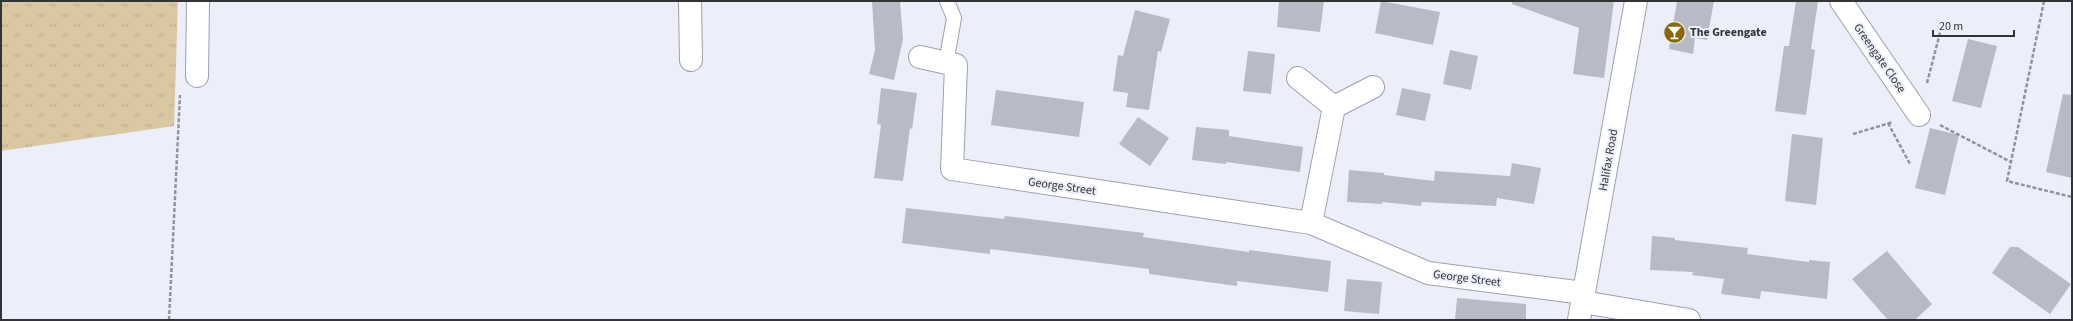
<svg xmlns="http://www.w3.org/2000/svg" width="2073" height="321" viewBox="0 0 2073 321" font-family="'Source Sans 3',sans-serif">
  <defs>
    <pattern id="grass-tufts" width="24" height="20" patternUnits="userSpaceOnUse"><rect width="24" height="20" fill="#d9c8a2"/><path d="M3 7l-1-3M5 7V3M7 7l1-3M15 17l-1-3M17 17v-4M19 17l1-3" fill="none" stroke="#bbac8c"/></pattern>
  </defs>
  <rect width="100%" height="100%" fill="#eceff9"/>
  <path fill="url(#grass-tufts)" d="M 1,1 L 178,1 L 174,126 L 1,151 Z"/>
  <path fill="#b8bbc5" d="M 872,1 L 900,1 L 903,39 L 894,80 L 869,74 L 875,50 Z
    M 1279,1 L 1324,1 L 1320,32 L 1277,27 Z
    M 1381,1 L 1440,12 L 1433,45 L 1375,33 Z
    M 1512,1 L 1614,1 L 1604,78 L 1573,74 L 1579,28 L 1512,4 Z
    M 1677,1 L 1714,1 L 1707,40 L 1695,38 L 1693,54 L 1669,49 Z
    M 1796,1 L 1818,1 L 1811,49 L 1815,50 L 1806,115 L 1775,111 L 1784,46 L 1789,46 Z
    M 1135,10 L 1170,19 L 1161,52 L 1158,51 L 1149,110 L 1126,107 L 1128,93 L 1113,91 L 1118,55 L 1123,56 Z
    M 1968,39 L 1997,46 L 1981,108 L 1952,101 Z
    M 1450,50 L 1478,56 L 1471,90 L 1443,84 Z
    M 1248,51 L 1275,54 L 1271,94 L 1243,91 Z
    M 881,88 L 917,93 L 912,129 L 910,128 L 903,181 L 874,178 L 881,125 L 877,124 Z
    M 1402,88 L 1431,94 L 1425,121 L 1396,115 Z
    M 996,90 L 1084,102 L 1079,137 L 991,125 Z
    M 2063,94 L 2072,95 L 2072,178 L 2046,172 Z
    M 1138,117 L 1169,138 L 1150,166 L 1119,144 Z
    M 1196,127 L 1229,130 L 1229,136 L 1303,147 L 1300,172 L 1226,162 L 1226,164 L 1192,160 Z
    M 1930,128 L 1959,135 L 1945,195 L 1915,188 Z
    M 1792,134 L 1823,138 L 1816,205 L 1785,201 Z
    M 1512,163 L 1541,168 L 1534,204 L 1497,198 L 1496,206 L 1422,202 L 1421,206 L 1382,202 L 1382,204 L 1347,202 L 1349,170 L 1384,173 L 1384,175 L 1434,181 L 1435,171 L 1510,176 Z
    M 906,208 L 1004,219 L 1005,216 L 1144,233 L 1143,237 L 1249,252 L 1249,250 L 1331,261 L 1328,292 L 1237,281 L 1237,286 L 1149,274 L 1149,269 L 990,249 L 990,254 L 902,243 Z
    M 1652,236 L 1675,238 L 1675,240 L 1748,248 L 1747,254 L 1809,262 L 1809,260 L 1830,262 L 1827,299 L 1761,291 L 1760,299 L 1721,294 L 1724,279 L 1692,275 L 1693,272 L 1650,270 Z
    M 2010,247 L 2018,247 L 2071,284 L 2050,314 L 1992,273 Z
    M 1887,251 L 1932,304 L 1915,320 L 1888,320 L 1852,279 Z
    M 1347,279 L 1382,282 L 1379,314 L 1344,311 Z
    M 1457,298 L 1526,304 L 1526,320 L 1455,320 Z"/>
  <g fill="none" stroke-linecap="round" stroke-linejoin="round">
    <defs>
      <path id="lane" d="M 946,63 L 954,18 L 947,1"/>
      <path id="street" d="M 690,1 L 691,60
        M 1841,1 L 1919,115
        M 920,57 L 956,65 L 952,169 L 1311,223 L 1428,273 L 1584,293
        M 197,76 L 198,1
        M 1298,78 L 1334,107
        M 1311,223 L 1334,107 L 1373,87
        M 1583,302 L 1689,320"/>
      <path id="highway" d="M 1579,320 L 1636,1"/>
    </defs>
    <use href="#lane" stroke="#9ea1aa" stroke-width="16"/>
    <use href="#street" stroke="#9ea1aa" stroke-width="24"/>
    <use href="#highway" stroke="#9ea1aa" stroke-width="24"/>
    <path stroke="#91939a" stroke-width="2.5" stroke-dasharray="4 2" stroke-linecap="butt" d="M 2044,1 L 2007,181 L 2072,197
      M 1927,83 L 1941,29
      M 1888,123 L 1910,164
      M 1940,125 L 2011,162
      M 1853,134 L 1893,122
      M 169,320 L 180,95"/>
    <use href="#lane" stroke="#fff" stroke-width="14"/>
    <use href="#street" stroke="#fff" stroke-width="22"/>
    <use href="#highway" stroke="#fff" stroke-width="22"/>
  </g>
  <defs>
    <symbol id="bar-disc" viewBox="-11 -11 22 22"><circle r="9.5" fill="#896906" stroke="#eceff9"/><path d="M-6-5H6L.8 .8V4.5H3.5V6h-7V4.5H-.8V.8Z" fill="#fff"/></symbol>
  </defs>
  <g fill-rule="evenodd">
    <use href="#bar-disc" x="1662" y="20" width="25" height="25"/>
  </g>
  <g text-anchor="middle" stroke-width="4" stroke-linejoin="round" paint-order="stroke">
    <g font-size="12" font-weight="bold" fill="#333438" stroke="#eceff9" text-anchor="start">
      <text x="1690" y="36">The Greengate</text>
    </g>
    <g font-size="12" fill="#333438" stroke="#eceff9">
      <text transform="translate(1880 58) rotate(55)" y="4">Greengate Close</text>
      <text transform="translate(1608 160) rotate(-80)" y="4">Halifax Road</text>
      <text transform="translate(1062 186) rotate(8)" y="4">George Street</text>
      <text transform="translate(1467 278) rotate(7)" y="4">George Street</text>
    </g>
  </g>
  <rect width="2073" height="321" fill="none" stroke="#333438" stroke-width="4"/>
  <path d="M1933 30v6h81v-6" fill="none" stroke="#333438" stroke-width="2"/>
  <text x="1939" y="30" font-size="12" fill="#333438" stroke="#eceff9" stroke-width="3" paint-order="stroke">20 m</text>
</svg>
